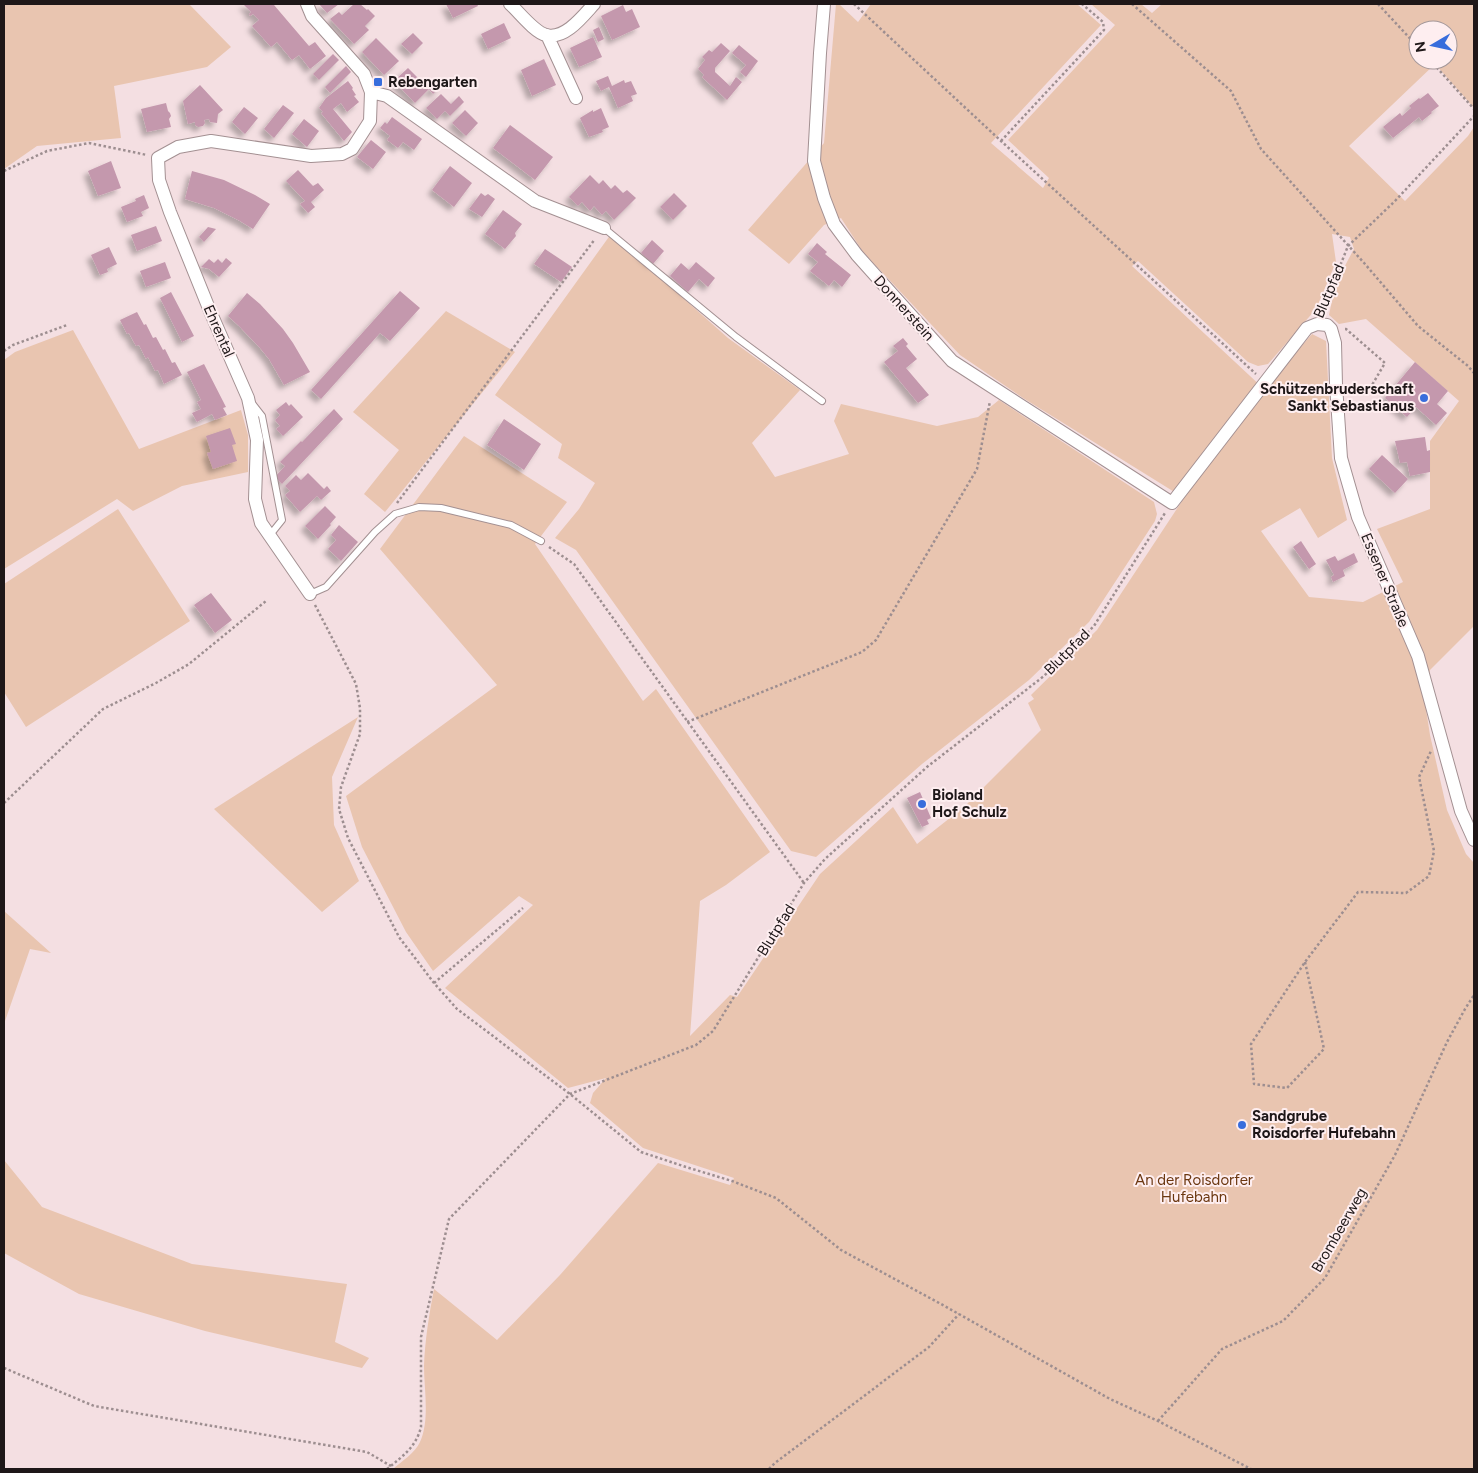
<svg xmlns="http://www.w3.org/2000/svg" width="1478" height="1473" viewBox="0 0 1478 1473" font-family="Figtree,sans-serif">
  <defs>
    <filter id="shadow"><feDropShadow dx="-4.5" dy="4.5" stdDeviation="2.5" flood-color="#0004"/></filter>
  </defs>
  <rect width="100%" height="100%" fill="#f4dfe2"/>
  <path fill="#e9c5b0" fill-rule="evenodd" d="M 4,4 L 189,4 L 231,47 L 207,67 L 114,86 L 121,138 L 37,146 L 4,169 Z
    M 836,4 L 839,4 L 858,22 L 871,4 L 1077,4 L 1101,25 L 991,143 L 1043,188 L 1049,178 L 1008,140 L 1115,25 L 1091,4 L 1141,4 L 1152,13 L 1162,4 L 1474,4 L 1474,108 L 1435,64 L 1349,146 L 1405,201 L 1468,136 L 1474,127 L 1474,626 L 1430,670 L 1425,703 L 1430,735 L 1447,810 L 1466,854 L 1474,863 L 1474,1469 L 393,1469 C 402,1461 415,1453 420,1442 C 430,1420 424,1389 424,1366 C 425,1340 429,1315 434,1289 L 497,1340 L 560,1275 L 658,1163 L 730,1185 L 734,1178 L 643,1148 L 590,1103 L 593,1093 L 606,1078 L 568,1088 L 445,988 L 533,905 L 519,896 L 433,971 L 406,932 L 362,847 L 346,796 L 497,685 L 380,549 L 464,436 L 567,502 L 535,544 L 643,701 L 656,689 L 770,852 L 726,885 L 700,901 L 690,1036 L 730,995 L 737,997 L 820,874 L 893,807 L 917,844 L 965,806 L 1041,730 L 1028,703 L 1034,699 L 1031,695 L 1097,630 L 1184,498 L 1023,398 L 960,355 L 863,252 L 841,218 L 824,225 L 789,264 L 748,230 L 824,143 ZM 1418,30 L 1448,30 L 1448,60 L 1418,60 ZM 1332,234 L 1350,237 L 1354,249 C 1341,272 1334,289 1329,315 L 1339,324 L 1366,319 L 1459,401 L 1430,441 L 1430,509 L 1377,529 L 1403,582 L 1363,602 L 1309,597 L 1261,531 L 1300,508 L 1318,538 L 1347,520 L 1332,458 L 1326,341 L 1312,334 L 1264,389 L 1132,266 L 1138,261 L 1248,362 L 1258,366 L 1268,364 L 1316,309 L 1336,262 Z
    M 611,234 L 728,338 L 800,390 L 752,443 L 775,477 L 849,454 L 834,421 L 841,404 L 937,426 L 978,417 L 999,400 L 1154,502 L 1157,514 L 1155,521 L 1089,622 L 1029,680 L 922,764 L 816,857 L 791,851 L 576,550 L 555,538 L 579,509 L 595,483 L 558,458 L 562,444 L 495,395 Z
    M 446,311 L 515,352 L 385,512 L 364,494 L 399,450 L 353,412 Z
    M 73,330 L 139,449 L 241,410 L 248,435 L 248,472 L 182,486 L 133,511 L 117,499 L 4,569 L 4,360 L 15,352 Z
    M 118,509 L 190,621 L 26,727 L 4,692 L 4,584 Z
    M 358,717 L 332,777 L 334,825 L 359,881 L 322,912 L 214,809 Z
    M 4,911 L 51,953 L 30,949 L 4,1024 Z
    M 4,1160 L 42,1207 L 192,1264 L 347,1284 L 335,1342 L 369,1358 L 362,1368 L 205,1331 L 79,1294 L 4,1253 Z"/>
  <path fill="#c498ad" filter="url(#shadow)" d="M 243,4 L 276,4 L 274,5 L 309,46 L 315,42 L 326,56 L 310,69 L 299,55 L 292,60 L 277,42 L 271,47 L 252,26 L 259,20 L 253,14 L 250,16 L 249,14 L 251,12 Z
    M 319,4 L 339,4 L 327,13 Z
    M 354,4 L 360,4 L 367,10 L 368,9 L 375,16 L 365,26 L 369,30 L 354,44 L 330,19 L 339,12 L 342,15 Z
    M 446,4 L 477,4 L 478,6 L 453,18 Z
    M 623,5 L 626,12 L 632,9 L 640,27 L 612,40 L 601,16 Z
    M 504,23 L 511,38 L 488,49 L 481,34 Z
    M 599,27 L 604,39 L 598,42 L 593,30 Z
    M 413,33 L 423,43 L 412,54 L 401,44 Z
    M 593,37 L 602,57 L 579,67 L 570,48 Z
    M 376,38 L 399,61 L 384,75 L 362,52 Z
    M 721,43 L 730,51 L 715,68 L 715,72 L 730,86 L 736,77 L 742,82 L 727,100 L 702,77 L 704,75 L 698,69 L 705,60 L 702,57 L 709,50 L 712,52 Z
    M 739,45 L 758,61 L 746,77 L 740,72 L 746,65 L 732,53 Z
    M 333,54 L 339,60 L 319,80 L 313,74 Z
    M 544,59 L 556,85 L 532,96 L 521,70 Z
    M 346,66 L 351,72 L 330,93 L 325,87 Z
    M 408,68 L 429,89 L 415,103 L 394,81 Z
    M 608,76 L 612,86 L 624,80 L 625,83 L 631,81 L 637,94 L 631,96 L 633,101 L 618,108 L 609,87 L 601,91 L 596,81 Z
    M 348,81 L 353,88 L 352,89 L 356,95 L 354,96 L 359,102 L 347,112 L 341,103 L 333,109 L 352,132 L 344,141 L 321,113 L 323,112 L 319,108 L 326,98 Z
    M 437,82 L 441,86 L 433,94 L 429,89 Z
    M 200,85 L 223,110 L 218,114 L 217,123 L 210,122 L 209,119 L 204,120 L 205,123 L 203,126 L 198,127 L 195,125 L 195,122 L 188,124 L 183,101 Z
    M 1428,93 L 1439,106 L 1431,112 L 1432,113 L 1422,121 L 1419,117 L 1393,138 L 1383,127 L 1400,113 L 1402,116 L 1411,108 L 1409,106 L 1419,98 L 1420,99 Z
    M 441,94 L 451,104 L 459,96 L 464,102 L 450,116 L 445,111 L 437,119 L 426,108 Z
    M 166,103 L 168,111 L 170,113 L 171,116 L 169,119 L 171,127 L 147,132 L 141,109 Z
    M 283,105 L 294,113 L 274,138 L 264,129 Z
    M 244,107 L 258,118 L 245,134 L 232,122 Z
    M 601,108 L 609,127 L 602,130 L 603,132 L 589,137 L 580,118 L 593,110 L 593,112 Z
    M 465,110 L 478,123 L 466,136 L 452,123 Z
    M 392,117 L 422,139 L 414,150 L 403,142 L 398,148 L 387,140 L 390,136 L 380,128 L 385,122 L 387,124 Z
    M 304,119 L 319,131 L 307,147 L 292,134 Z
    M 510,125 L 553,157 L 535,180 L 493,148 Z
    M 371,140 L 386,152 L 373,169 L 357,157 Z
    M 111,161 L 121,188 L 98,196 L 88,171 Z
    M 450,166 L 472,183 L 454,207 L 432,190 Z
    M 298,170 L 313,186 L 318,183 L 324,190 L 311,202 L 315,207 L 308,213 L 300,204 L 305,201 L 286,181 Z
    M 192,171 L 224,180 L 255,195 L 270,204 L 253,229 L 240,221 L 214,208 L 185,199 Z
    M 590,175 L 599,184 L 603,180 L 611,189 L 615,185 L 623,193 L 627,190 L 636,198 L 614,220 L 606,211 L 602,215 L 594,206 L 590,211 L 582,202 L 578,206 L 569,197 Z
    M 481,193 L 485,196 L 488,194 L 495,199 L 482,217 L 469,209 Z
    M 674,193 L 687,206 L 673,220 L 660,207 Z
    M 144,195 L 149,208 L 141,212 L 143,216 L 127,222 L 121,207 L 136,201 L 135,199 Z
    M 503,210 L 522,224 L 515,233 L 516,236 L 505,249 L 485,234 Z
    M 156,226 L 162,241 L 137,251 L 131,235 Z
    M 208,227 L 216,229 L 204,242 L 199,237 Z
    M 652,240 L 664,251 L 653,264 L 641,253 Z
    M 817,243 L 827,252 L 825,254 L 851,275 L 842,287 L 834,280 L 829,286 L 810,271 L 818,262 L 808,254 Z
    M 109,247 L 117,264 L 107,269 L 108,272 L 100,275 L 91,255 Z
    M 545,249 L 572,267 L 561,282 L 534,264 Z
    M 226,258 L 232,263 L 219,277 L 209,269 L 201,267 L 209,259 L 214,263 L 218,259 L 222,263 Z
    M 165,262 L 171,278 L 146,287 L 140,271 Z
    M 696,262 L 715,278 L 708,287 L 699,279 L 688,292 L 670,276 L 681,263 L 689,270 Z
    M 400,291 L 420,308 L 390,341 L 380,333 L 321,399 L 311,390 Z
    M 171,292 L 194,336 L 182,342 L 160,298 Z
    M 247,293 L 260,304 L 283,329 L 293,343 L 310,372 L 284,385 L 269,359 L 260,348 L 239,326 L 228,316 Z
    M 137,312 L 144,325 L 146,324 L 153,338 L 156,337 L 163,350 L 165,349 L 172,363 L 175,362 L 182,375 L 164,384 L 158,370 L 155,371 L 148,357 L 146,359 L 139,345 L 136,346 L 129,333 L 127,334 L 120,320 Z
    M 903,338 L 908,344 L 906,346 L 917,359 L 906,368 L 929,395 L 918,403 L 884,362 L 898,351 L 893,346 Z
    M 1415,362 L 1448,391 L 1437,404 L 1447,413 L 1436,425 L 1416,407 L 1407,417 L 1385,398 Z
    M 204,364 L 226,407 L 223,408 L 227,415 L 215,420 L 212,414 L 197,422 L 192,413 L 201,409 L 197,402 L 201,400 L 187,372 Z
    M 286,402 L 289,406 L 291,404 L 303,417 L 283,436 L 276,429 L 280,426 L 275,420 L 280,415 L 276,410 Z
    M 334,409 L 343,419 L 282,484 L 275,477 L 285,466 L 280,462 L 301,441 L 302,442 Z
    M 504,419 L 541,444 L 524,470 L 487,445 Z
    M 230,428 L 236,444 L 232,445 L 237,461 L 213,469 L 207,453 L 211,452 L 206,436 Z
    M 1425,437 L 1427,451 L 1430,450 L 1430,472 L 1410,476 L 1407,462 L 1400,463 L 1395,441 Z
    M 1382,455 L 1408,479 L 1395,493 L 1369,469 Z
    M 308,473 L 324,489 L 327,486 L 331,491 L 321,500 L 317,496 L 300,512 L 285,495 L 290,491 L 285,486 L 296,475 L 301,480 Z
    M 325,506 L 336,517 L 330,524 L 331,525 L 318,539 L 305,526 Z
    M 339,525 L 358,542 L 341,561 L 328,549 L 336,540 L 331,535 Z
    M 1301,541 L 1316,564 L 1309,569 L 1293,547 Z
    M 1354,553 L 1358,562 L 1343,570 L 1345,576 L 1333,582 L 1331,577 L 1334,575 L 1326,560 L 1335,556 L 1338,561 Z
    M 211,593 L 232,620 L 215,633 L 194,605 Z
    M 920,792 L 931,818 L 927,820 L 929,824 L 922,827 L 907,798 Z"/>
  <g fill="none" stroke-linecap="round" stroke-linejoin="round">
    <defs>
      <path id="service" d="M 604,228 L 736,337 L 822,401
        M 251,402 L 262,416 L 282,520 L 270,535
        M 310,594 L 326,587 L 375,532 L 395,514 L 419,507 L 441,508 L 511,525 L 541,541"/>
      <path id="minor" d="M 307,4 L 312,16 L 364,74 L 371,92 L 370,121 L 352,149 L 342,154 L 311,156 L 211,141 L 178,147 L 158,158 L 159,180 L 170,212 L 210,311 L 248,398 L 257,440 L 255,499 L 261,523 L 310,594
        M 510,4 C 519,12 534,32 546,35 C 565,40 583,16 594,4
        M 824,4 L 820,53 L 814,161 L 824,198 L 834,224 L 857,255 L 952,361 L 1172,503 L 1307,328 L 1317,324 L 1327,325 L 1331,329 L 1335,343 L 1336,385 L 1341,458 L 1358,517 L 1418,656 L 1461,811 L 1474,840
        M 547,35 L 576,98
        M 371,92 L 387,96 L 535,201 L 604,228"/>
    </defs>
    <use href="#service" stroke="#a39092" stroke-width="8"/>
    <use href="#minor" stroke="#a39092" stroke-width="14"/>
    <path stroke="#9d8e90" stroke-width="2.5" stroke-dasharray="2.5 2.5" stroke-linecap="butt" d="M 854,4 L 1001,141 L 1256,374
      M 1132,4 L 1231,91 L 1261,149 L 1365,264 L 1418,326 L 1468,366 L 1474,373
      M 1378,4 L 1418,47
      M 1430,60 L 1474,109
      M 1001,141 L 1104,30 L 1103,22 L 1082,4
      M 4,171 L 47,151 L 89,143 L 147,155
      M 1322,311 L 1348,246 L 1395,201 L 1474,116
      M 1345,329 L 1346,329 L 1385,363 L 1372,385 L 1380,391 L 1400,389
      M 4,351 L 13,345 L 67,325
      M 397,503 L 595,239
      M 549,547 L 574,564 L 804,883
      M 315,605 L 356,684 L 360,708 L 360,734 L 341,787 L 339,809 L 348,838 L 399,937 L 434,983 L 457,1009 L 570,1094 L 641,1152 L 686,1167 L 732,1181 L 776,1198 L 841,1250 L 941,1304 L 1110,1399 L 1158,1421 L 1251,1469
      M 687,722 L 862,652 L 876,640 L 977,469 L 990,401
      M 4,803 L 103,709 L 156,683 L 189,664 L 266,601
      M 1305,962 L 1324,1049 L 1287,1088 L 1254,1084 L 1251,1044 L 1305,962 L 1358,892 L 1406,893 L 1429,876 L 1434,851 L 1419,777 L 1431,751
      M 434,983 L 523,908
      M 4,1368 L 94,1406 L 367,1452 L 391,1466
      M 1158,1421 L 1222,1349 L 1283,1321 L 1325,1278 L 1395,1155 L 1447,1042 L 1465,1009 L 1474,995
      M 387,1469 C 403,1456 416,1447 421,1427 L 421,1337 L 449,1219 L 570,1094 L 696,1045 L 713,1031 L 804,883 L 825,859 L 927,767 L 1044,676 L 1094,626 L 1165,513
      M 769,1469 L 775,1463 L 929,1347 L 959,1314"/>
    <use href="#service" stroke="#fff" stroke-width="6"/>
    <use href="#minor" stroke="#fff" stroke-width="12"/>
  </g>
  <g fill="#386ddc" stroke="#feeef0" stroke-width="2">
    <rect x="373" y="77" width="10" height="10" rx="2.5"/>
    <circle cx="1424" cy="398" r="5"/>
    <circle cx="922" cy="804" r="5"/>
    <circle cx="1242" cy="1125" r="5"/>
  </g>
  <g text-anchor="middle" stroke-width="4" stroke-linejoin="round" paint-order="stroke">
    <g font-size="15" font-weight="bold" fill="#1e1718" stroke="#feeef0" text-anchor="start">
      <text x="388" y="87">Rebengarten</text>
      <text x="1414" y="394" text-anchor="end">Schützenbruderschaft<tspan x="1414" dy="17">Sankt Sebastianus</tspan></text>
      <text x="932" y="800">Bioland<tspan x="932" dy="17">Hof Schulz</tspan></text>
      <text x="1252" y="1121">Sandgrube<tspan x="1252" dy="17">Roisdorfer Hufebahn</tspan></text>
    </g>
    <g font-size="15" fill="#1e1718" stroke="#feeef0">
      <text transform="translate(1329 291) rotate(-67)" y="5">Blutpfad</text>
      <text transform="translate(904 308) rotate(48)" y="5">Donnerstein</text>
      <text transform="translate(219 331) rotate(66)" y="5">Ehrental</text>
      <text transform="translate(1385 580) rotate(67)" y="5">Essener Straße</text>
      <text transform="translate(1067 652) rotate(-45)" y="5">Blutpfad</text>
      <text transform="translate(776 930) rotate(-58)" y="5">Blutpfad</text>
      <text transform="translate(1339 1230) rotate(-60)" y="5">Brombeerweg</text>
    </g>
    <g font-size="15" fill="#6b3710" stroke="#feeef0">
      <text x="1194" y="1185">An der Roisdorfer<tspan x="1194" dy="17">Hufebahn</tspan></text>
    </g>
  </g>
  <rect width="1478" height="1473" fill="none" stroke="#1e1718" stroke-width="10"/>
  <g transform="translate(1433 45) rotate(261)"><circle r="24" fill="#feeef0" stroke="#a4989a"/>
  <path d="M0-4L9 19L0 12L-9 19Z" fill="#386ddc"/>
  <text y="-8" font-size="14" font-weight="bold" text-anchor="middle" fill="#1e1718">N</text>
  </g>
</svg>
